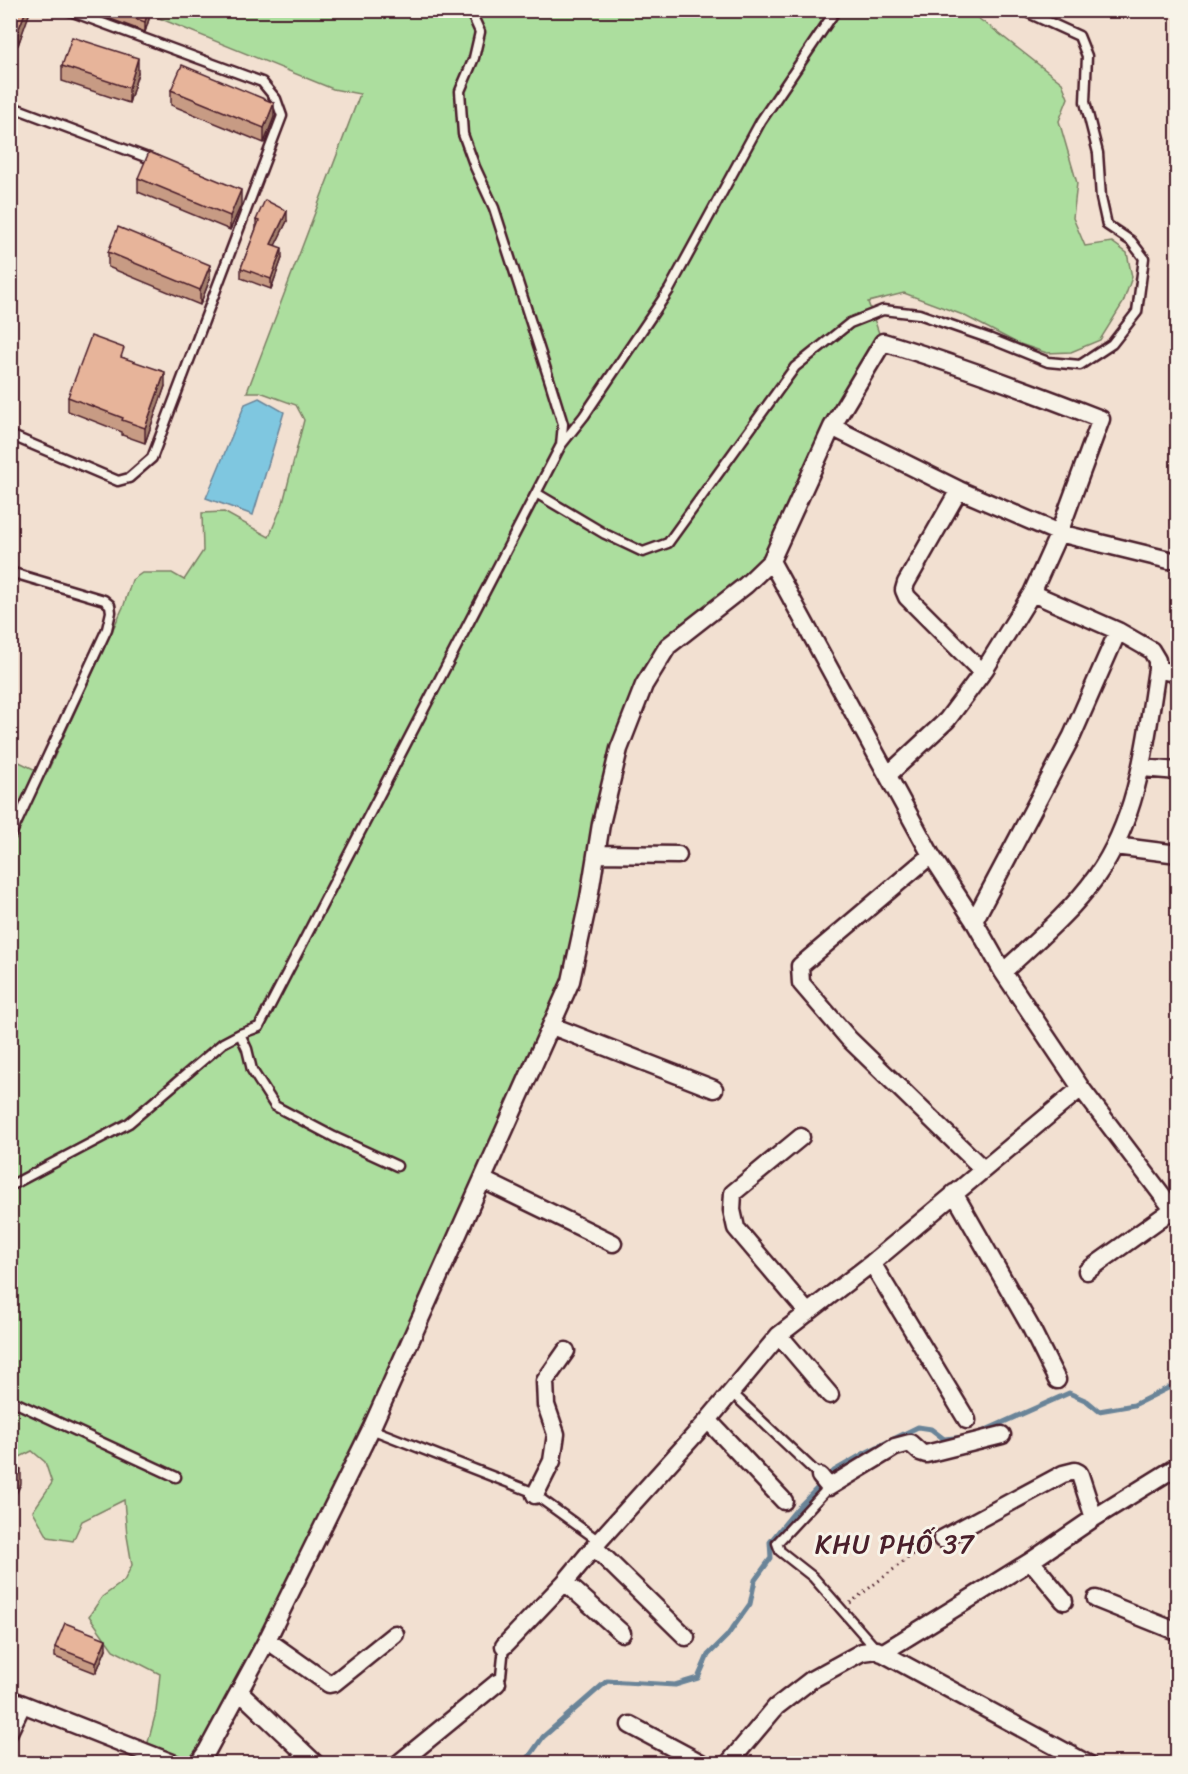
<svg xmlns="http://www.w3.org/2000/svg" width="1188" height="1774" viewBox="0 0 1188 1774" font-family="Sriracha,sans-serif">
  <rect width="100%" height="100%" fill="#f2e0d1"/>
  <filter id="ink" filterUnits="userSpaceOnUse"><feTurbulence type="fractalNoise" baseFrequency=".0167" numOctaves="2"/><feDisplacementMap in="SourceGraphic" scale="12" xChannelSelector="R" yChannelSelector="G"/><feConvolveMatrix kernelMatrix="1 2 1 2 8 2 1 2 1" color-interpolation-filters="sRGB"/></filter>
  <g filter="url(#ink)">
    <path fill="#acde9e" stroke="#7b7e64" stroke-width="1.5" d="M 966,10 L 992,28 L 1062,83 L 1068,98 L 1059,121 L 1077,183 L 1073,218 L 1085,246 L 1112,242 L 1127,253 L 1132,277 L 1123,303 L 1100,340 L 1071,352 L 1047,353 L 1017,343 L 963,315 L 904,293 L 868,302 L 880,336 L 767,557 L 638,683 L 565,980 L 364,1430 L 236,1688 L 191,1762 L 186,1762 L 147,1746 L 156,1712 L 160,1674 L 113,1650 L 89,1616 L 102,1597 L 124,1581 L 132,1565 L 127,1536 L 124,1500 L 82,1521 L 73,1541 L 48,1537 L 33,1511 L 52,1483 L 45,1462 L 32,1451 L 20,1457 L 11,1455 L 11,758 L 46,775 L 124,605 L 132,580 L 142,573 L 172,573 L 184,580 L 203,551 L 202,513 L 224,512 L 269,537 L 283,503 L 304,420 L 296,405 L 260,392 L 247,392 L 360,94 L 333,89 L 144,12 L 145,11 Z"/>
    <path fill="#7fc7e0" stroke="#6a8498" stroke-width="1.5" d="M 259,398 L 284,412 L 253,515 L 206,498 L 245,404 Z"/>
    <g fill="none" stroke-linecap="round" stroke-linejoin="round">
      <path stroke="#6a8498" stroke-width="5" d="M 977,1434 L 1069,1393 L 1087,1401 L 1099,1411 L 1134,1405 L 1178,1383
        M 524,1764 L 543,1737 L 607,1681 L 675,1685 L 698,1678 L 708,1655 L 727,1636 L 750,1604 L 755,1580 L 771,1558 L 770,1542 L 796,1510 L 834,1471 L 865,1453 L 918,1427 L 931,1429 L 944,1439 L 965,1437"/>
      <defs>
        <path id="service" d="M 470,10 L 480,32 L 474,58 L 460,91 L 463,134 L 475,167 L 494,208 L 550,382 L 563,424 L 561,445
          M 10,106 L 156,161
          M 10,435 L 118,481 L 129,478 L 152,458 L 282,116 L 276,99 L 262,82 L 67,10
          M 536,493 L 605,534 L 643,552 L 668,543 L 795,367 L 850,323 L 883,310 L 919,314 L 991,339 L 1048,362 L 1080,365 L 1112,344 L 1137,312 L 1144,258 L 1131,241 L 1107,225 L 1101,198 L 1098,153 L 1085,102 L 1087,56 L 1079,36 L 1022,10
          M 10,572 L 104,600 L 110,605 L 111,612 L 107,629 L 10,837
          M 240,1034 L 259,1027 L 561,445 L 584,416 L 669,290 L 761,121 L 836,10
          M 10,1186 L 129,1123 L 223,1043 L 240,1034 L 247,1049 L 252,1070 L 275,1106 L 334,1137 L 397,1166
          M 731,1392 L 820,1476
          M 10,1400 L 176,1477
          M 371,1429 L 530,1491 L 599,1541
          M 829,1487 L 777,1543 L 780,1551 L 813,1577 L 877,1650
          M 497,1683 L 501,1676 L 504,1646
          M 10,1739 L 26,1706"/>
        <path id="minor" d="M 832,427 L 959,490 L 1059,533 L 1169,560
          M 959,490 L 906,583 L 904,590 L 907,597 L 982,672
          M 771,561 L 832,427 L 883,342 C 957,364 1029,391 1101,419 L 1059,533 L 1032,593 L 985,669 L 947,720 L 888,775
          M 1157,669 L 1178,674
          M 1142,768 L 1178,771
          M 1115,846 L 1178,854
          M 596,854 L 678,855
          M 931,855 L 800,966 L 801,983 L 849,1039 L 983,1169
          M 974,921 L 1072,736 L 1118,631
          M 1003,972 C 1035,942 1070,913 1096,877 C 1139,817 1146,740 1157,669 L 1157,660 L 1151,650 L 1118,631 L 1032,593
          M 552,1026 L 714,1089
          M 801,1137 L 733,1193 L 732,1210 L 736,1228 L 808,1313
          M 483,1180 L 613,1243
          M 954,1193 L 1030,1326 L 1057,1380
          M 872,1263 L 967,1420
          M 1087,1271 L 1172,1210
          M 779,1335 L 830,1395
          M 708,1420 L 784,1501
          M 820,1476 L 829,1487 L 895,1447 L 910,1443 L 920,1452 L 926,1454 L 1002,1435
          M 535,1495 L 552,1461 L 556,1434 L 546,1405 L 545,1381 L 566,1351
          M 942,1539 L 1063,1474 L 1075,1471 L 1079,1473 L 1080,1475 L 1094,1518
          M 594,1547 L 686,1637
          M 1031,1561 L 1064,1601
          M 565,1582 L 622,1633
          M 1096,1599 L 1178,1632
          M 267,1640 L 329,1684 L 334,1683 L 395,1634
          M 504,1646 L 565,1582 L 599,1541 L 708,1420 L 779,1335 L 872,1263 L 1081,1088
          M 882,1653 L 1031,1561 L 1094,1518 L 1178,1466
          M 240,1692 L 316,1764
          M 10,1699 L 175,1764
          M 630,1725 L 703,1764
          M 198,1764 L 207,1751 L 267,1640 L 371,1429 L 571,981 L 589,898 L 601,824 L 619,749 L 644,685 L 668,646 L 746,585 L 771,561 L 931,855 L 974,921 L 1003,972 L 1081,1088 L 1178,1216
          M 398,1764 L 497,1683
          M 728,1764 L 776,1707 L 811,1680 L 862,1652 L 877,1650 L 1088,1764"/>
      </defs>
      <use href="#service" stroke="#4a1f2b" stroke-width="13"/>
      <use href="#minor" stroke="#4a1f2b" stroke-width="21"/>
      <path stroke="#4a1f2b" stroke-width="3" stroke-dasharray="1.5 4.5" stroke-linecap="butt" d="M 850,1603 L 912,1555 L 930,1546"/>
      <use href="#service" stroke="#f7f3e8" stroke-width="8"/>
      <use href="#minor" stroke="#f7f3e8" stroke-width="16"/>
    </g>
    <path fill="#c79b84" stroke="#4a1f2b" stroke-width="1.5" d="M 10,10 L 30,10 L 18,45 L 10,43 Z
      M 87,10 L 149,10 L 149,19 L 145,32 Z
      M 62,66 L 138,73 L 129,103 L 62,81 Z
      M 171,90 L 274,117 L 264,143 L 171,105 Z
      M 138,178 L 241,205 L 230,230 L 138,192 Z
      M 256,220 L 287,221 L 275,245 L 282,258 L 271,289 L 241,278 L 241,268 L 256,229 Z
      M 108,252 L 210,279 L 200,305 L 108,267 Z
      M 124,358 L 165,386 L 145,443 L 122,435 L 122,432 L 68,411 L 68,397 Z
      M 55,1647 L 106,1649 L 96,1673 L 55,1657 Z"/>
    <path fill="#a27e6c" stroke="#4a1f2b" stroke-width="1.5" d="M 26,10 L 30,10 L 30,12 L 18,45 L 18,31 Z
      M 148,10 L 149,19 L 145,32 L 145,22 Z
      M 138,58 L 138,73 L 129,103 L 129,88 Z
      M 274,103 L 274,117 L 264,143 L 264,128 Z
      M 241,190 L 241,205 L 230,230 L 230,216 Z
      M 287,211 L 287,221 L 271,254 L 271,244 Z
      M 282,248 L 282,258 L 271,289 L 271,279 Z
      M 210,265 L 210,279 L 200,305 L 200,290 Z
      M 165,372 L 165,386 L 145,443 L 145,428 Z
      M 21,1469 L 21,1484 L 10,1506 L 10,1492 Z
      M 106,1639 L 106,1649 L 96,1673 L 96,1663 Z"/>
    <path fill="#e7b49a" stroke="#4a1f2b" stroke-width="1.5" d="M 10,10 L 26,10 L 18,31 L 10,28 Z
      M 113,10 L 148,10 L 145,22 Z
      M 72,37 L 138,58 L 129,88 L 62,66 Z
      M 182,65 L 274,103 L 264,128 L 171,90 Z
      M 149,152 L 241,190 L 230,216 L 138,178 Z
      M 265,200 L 287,211 L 271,244 L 282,248 L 271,279 L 241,268 L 259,221 L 256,220 Z
      M 118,227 L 210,265 L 200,290 L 108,252 Z
      M 91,336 L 124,348 L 121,357 L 165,372 L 145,428 L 122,420 L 123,418 L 68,397 Z
      M 10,1465 L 21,1469 L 10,1492 Z
      M 65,1623 L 106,1639 L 96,1663 L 55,1647 Z"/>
  </g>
  <g text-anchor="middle" stroke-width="6" stroke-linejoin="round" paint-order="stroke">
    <g font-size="26" letter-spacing="1.5" fill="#4a1f2b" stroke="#f7f3e8">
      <text x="895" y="1553">KHU PHỐ 37</text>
    </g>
  </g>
  <rect width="1188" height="1774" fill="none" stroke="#f7f3e8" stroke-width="36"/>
  <rect x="18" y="18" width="1152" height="1738" fill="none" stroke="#4a1f2b" stroke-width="2" filter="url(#ink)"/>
</svg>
